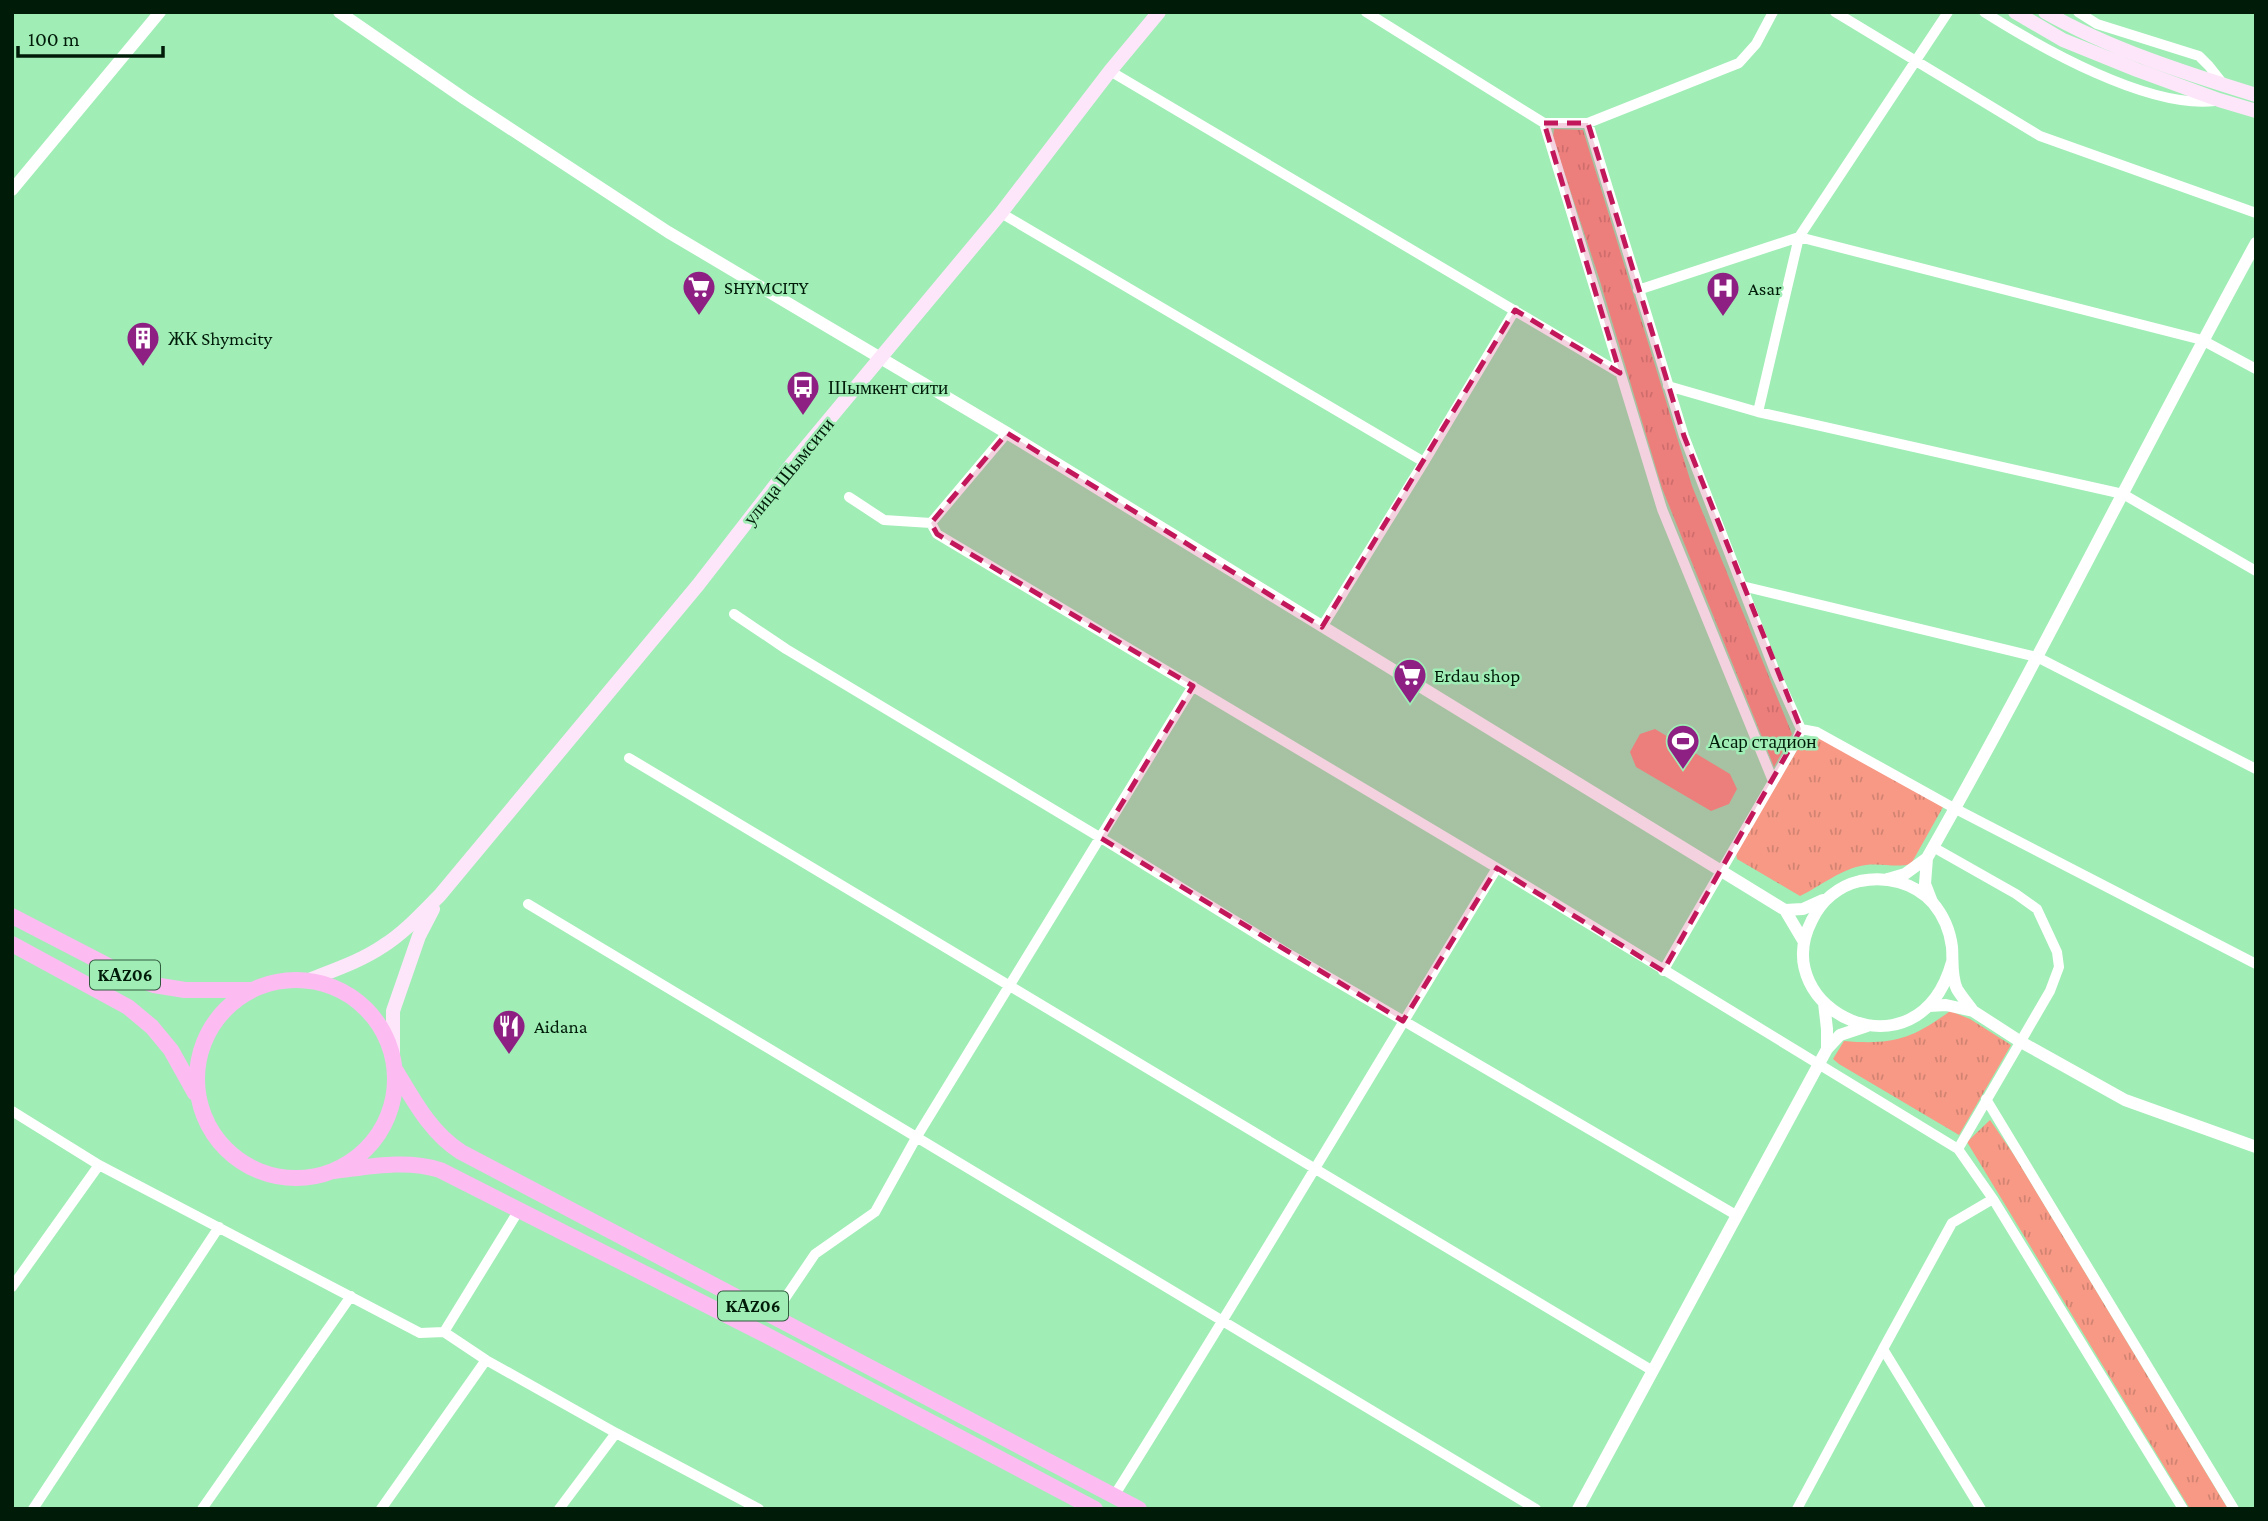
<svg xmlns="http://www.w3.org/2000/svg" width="2268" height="1521" viewBox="0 0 2268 1521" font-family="'Crimson Pro',serif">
  <defs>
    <pattern id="grass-tufts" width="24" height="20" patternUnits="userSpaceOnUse" patternTransform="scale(1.75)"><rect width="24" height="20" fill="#f79985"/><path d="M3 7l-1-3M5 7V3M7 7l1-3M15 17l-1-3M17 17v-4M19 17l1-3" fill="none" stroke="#d28372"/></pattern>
  </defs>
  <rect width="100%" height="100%" fill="#a0edb6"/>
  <path fill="url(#grass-tufts)" d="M 1554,129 L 1583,130 L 1692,486 L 1792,734 L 1774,767 L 1662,488 L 1599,278 L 1553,138 Z
    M 1816,736 L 1943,807 L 1911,864 C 1896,868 1882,863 1866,865 C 1842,868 1821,886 1800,896 L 1737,859 L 1736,853 L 1803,740 Z
    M 1950,1011 L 1970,1019 L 2011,1045 L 1959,1135 L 1839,1064 L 1833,1059 L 1844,1041 C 1891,1045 1911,1040 1950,1011 Z
    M 1990,1120 L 2014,1155 L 2228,1509 L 2190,1509 L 1967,1142 Z"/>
  <path fill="#f79985" d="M 1655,729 L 1730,774 L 1737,789 L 1729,804 L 1711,811 L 1636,767 L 1630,752 L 1640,734 Z"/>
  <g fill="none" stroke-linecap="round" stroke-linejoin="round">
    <path stroke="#fff" stroke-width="10" d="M 1366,12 L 1544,123 L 1588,123 L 1739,63 L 1756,44 L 1773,12
      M 1835,12 L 2040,136 L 2256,213
      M 1984,12 C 2041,48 2148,109 2215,101
      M 2078,12 L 2097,24 L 2199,56 L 2209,66 L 2224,85
      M 1110,71 L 1620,373
      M 1544,123 L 1662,509 L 1773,781
      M 1588,123 L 1684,436 L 1776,674 L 1801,729 L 1796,742 L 1663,971
      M 1001,213 L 1424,462
      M 1638,290 L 1799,237 L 2202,340 L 2256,369
      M 1668,386 L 1758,412 L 2123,494 L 2256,571
      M 1758,412 L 1799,237 L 1948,12
      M 1007,433 L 931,523 L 937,534 L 1497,868 L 1958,1149 L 1993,1199 L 2183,1509
      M 849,497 L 884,520 L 931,523
      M 1742,586 L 2037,657 L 2256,769
      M 734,614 L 786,649 L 1101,838 L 1284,951 L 1736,1215
      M 1322,627 L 1424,462 L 1515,310
      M 1801,729 L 1817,732 L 1954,808 L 2256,964
      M 629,758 L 1653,1371
      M 1933,847 L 2016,894 L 2037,909 L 2057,952 L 2059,967 L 2050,991 L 1958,1149
      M 528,904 L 1536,1509
      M 1986,1099 L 2234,1509
      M 12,1111 L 99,1165 L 420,1333 L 444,1332 L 486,1360 L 616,1433 L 759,1509
      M 12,1287 L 99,1165
      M 773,1316 L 815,1254 L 875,1212 L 916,1138 L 1193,686
      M 444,1332 L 519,1210
      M 1114,1496 C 1245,1288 1369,1077 1497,868
      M 33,1509 L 219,1227
      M 202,1509 L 351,1296
      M 381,1509 L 486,1360
      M 559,1509 L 616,1433
      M 1797,1509 L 1883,1349
      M 1981,1509 L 1883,1349 L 1952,1223 L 1993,1199"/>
    <path stroke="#fff" stroke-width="12" d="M 339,12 L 465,99 L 668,232 L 1007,433 L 1785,910 L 1804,942
      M 12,190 L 160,12
      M 1927,858 L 1925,884 L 1932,902
      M 1888,879 L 1905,874 L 1927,858 C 2042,656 2144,447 2256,243
      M 1785,910 L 1803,909 L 1823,900
      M 1952,962 C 1918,1084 1765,1010 1812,920 C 1821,901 1838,886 1860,881 C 1886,876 1914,882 1933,903 C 1943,915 1950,931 1952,947 C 1953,960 1951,977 1957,989 C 1961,996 1968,1004 1973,1011
      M 1824,1003 L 1827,1029 L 1827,1049
      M 1929,1006 L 1946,1005 L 1973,1011 L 2021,1042 L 2125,1100 L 2256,1147
      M 1578,1509 L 1827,1049 L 1840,1035 L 1867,1026"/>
    <path stroke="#fee6fa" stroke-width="14" d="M 2015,12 L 2063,40 L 2137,70 L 2219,100 L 2256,111
      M 2045,12 C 2110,49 2185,73 2256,95
      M 309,980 C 334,970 361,961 383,946 C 405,932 422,913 440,895 L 698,585 L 791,465 L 1001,213 L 1110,71 L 1159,12
      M 393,1054 L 393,1011 L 419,936 L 433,909"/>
    <path stroke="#fcbcf2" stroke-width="16" d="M 12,916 L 124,974 L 154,985 L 185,990 L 251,990
      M 12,944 L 128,1007 L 152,1027 L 171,1050 L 195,1093
      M197 1079a99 99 0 1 1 198 0a99 99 0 1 1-198 0Z
      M 396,1071 C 414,1101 431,1133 461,1152 L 1139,1509
      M 334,1171 C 368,1167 406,1159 440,1170 L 764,1334 L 1095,1509"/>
  </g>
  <path fill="#c2185b" fill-opacity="0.2" stroke="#c2185b" stroke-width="5" stroke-dasharray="14 9" stroke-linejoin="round" d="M 1544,123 L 1588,123 L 1684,436 L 1801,729 L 1663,971 L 1497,868 L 1403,1021 L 1101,838 L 1193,686 L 937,534 L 931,523 L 1007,433 L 1322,627 L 1515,310 L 1620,373 Z"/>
  <defs>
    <symbol id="supermarket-pin" viewBox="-11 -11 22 30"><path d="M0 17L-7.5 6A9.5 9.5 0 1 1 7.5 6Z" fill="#8e2083" stroke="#a0edb6"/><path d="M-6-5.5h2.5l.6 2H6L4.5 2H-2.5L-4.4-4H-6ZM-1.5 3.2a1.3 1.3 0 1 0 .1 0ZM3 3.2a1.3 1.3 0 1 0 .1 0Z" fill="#fff"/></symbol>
    <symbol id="hospital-pin" viewBox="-11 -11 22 30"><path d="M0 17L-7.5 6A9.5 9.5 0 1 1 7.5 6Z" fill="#8e2083" stroke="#a0edb6"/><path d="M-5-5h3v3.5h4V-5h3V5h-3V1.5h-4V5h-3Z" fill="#fff"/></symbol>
    <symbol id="building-pin" viewBox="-11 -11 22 30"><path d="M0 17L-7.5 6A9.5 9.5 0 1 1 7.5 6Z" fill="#8e2083" stroke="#a0edb6"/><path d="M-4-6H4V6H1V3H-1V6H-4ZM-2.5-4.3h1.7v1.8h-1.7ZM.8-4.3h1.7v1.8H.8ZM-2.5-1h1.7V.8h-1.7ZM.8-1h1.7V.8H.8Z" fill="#fff"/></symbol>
    <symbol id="bus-pin" viewBox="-11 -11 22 30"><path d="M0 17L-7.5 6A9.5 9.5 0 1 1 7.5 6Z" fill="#8e2083" stroke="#a0edb6"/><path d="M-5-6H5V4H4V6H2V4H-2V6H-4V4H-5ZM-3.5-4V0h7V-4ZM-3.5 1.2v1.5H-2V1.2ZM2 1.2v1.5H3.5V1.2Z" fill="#fff"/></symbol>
    <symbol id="stadium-pin" viewBox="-11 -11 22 30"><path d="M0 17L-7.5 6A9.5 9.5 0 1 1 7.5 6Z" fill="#8e2083" stroke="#a0edb6"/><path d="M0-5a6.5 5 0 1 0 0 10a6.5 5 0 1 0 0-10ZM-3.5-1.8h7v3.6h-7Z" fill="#fff"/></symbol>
    <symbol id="restaurant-pin" viewBox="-11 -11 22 30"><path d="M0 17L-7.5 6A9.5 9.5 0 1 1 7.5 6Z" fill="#8e2083" stroke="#a0edb6"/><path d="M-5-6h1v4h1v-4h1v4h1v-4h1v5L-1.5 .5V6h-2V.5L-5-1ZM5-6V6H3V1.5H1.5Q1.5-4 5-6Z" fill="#fff"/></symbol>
  </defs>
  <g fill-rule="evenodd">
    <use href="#supermarket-pin" x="680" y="268" width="38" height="52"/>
    <use href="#hospital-pin" x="1704" y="269" width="38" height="52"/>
    <use href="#building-pin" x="124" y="319" width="38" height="52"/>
    <use href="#bus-pin" x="784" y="368" width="38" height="52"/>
    <use href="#supermarket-pin" x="1391" y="656" width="38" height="52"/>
    <use href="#stadium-pin" x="1664" y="722" width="38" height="52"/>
    <use href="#restaurant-pin" x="490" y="1007" width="38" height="52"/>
  </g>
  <g text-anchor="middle" stroke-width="5" stroke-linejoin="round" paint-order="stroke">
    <g fill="#a0edb6" stroke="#305b3d" stroke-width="2">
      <rect x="90" y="960.5" width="70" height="29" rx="5"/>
      <rect x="718" y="1291.5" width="70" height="29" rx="5"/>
    </g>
    <g font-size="18" font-weight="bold" fill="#001c09">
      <text x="125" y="981">KАZ06</text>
      <text x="753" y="1312">KАZ06</text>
    </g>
    <g font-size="19" fill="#001c09" stroke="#a0edb6" text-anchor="start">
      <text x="724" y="294">SHYMCITY</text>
      <text x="1748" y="295">Asar</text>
      <text x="168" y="345">ЖК Shymcity</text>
      <text x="828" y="394">Шымкент сити</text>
      <text x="1434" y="682">Erdau shop</text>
      <text x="1708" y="748">Асар стадион</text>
      <text x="534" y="1033">Aidana</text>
    </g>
    <g font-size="19" fill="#001c09" stroke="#a0edb6">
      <text transform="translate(788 471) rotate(-51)" y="7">улица Шымсити</text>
    </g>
  </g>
  <rect width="2268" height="1521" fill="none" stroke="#001c09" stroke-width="28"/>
  <path d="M18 46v10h145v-10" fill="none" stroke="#001c09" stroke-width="3.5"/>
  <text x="28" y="46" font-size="21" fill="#001c09" stroke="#a0edb6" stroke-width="5" paint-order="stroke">100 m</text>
</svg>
